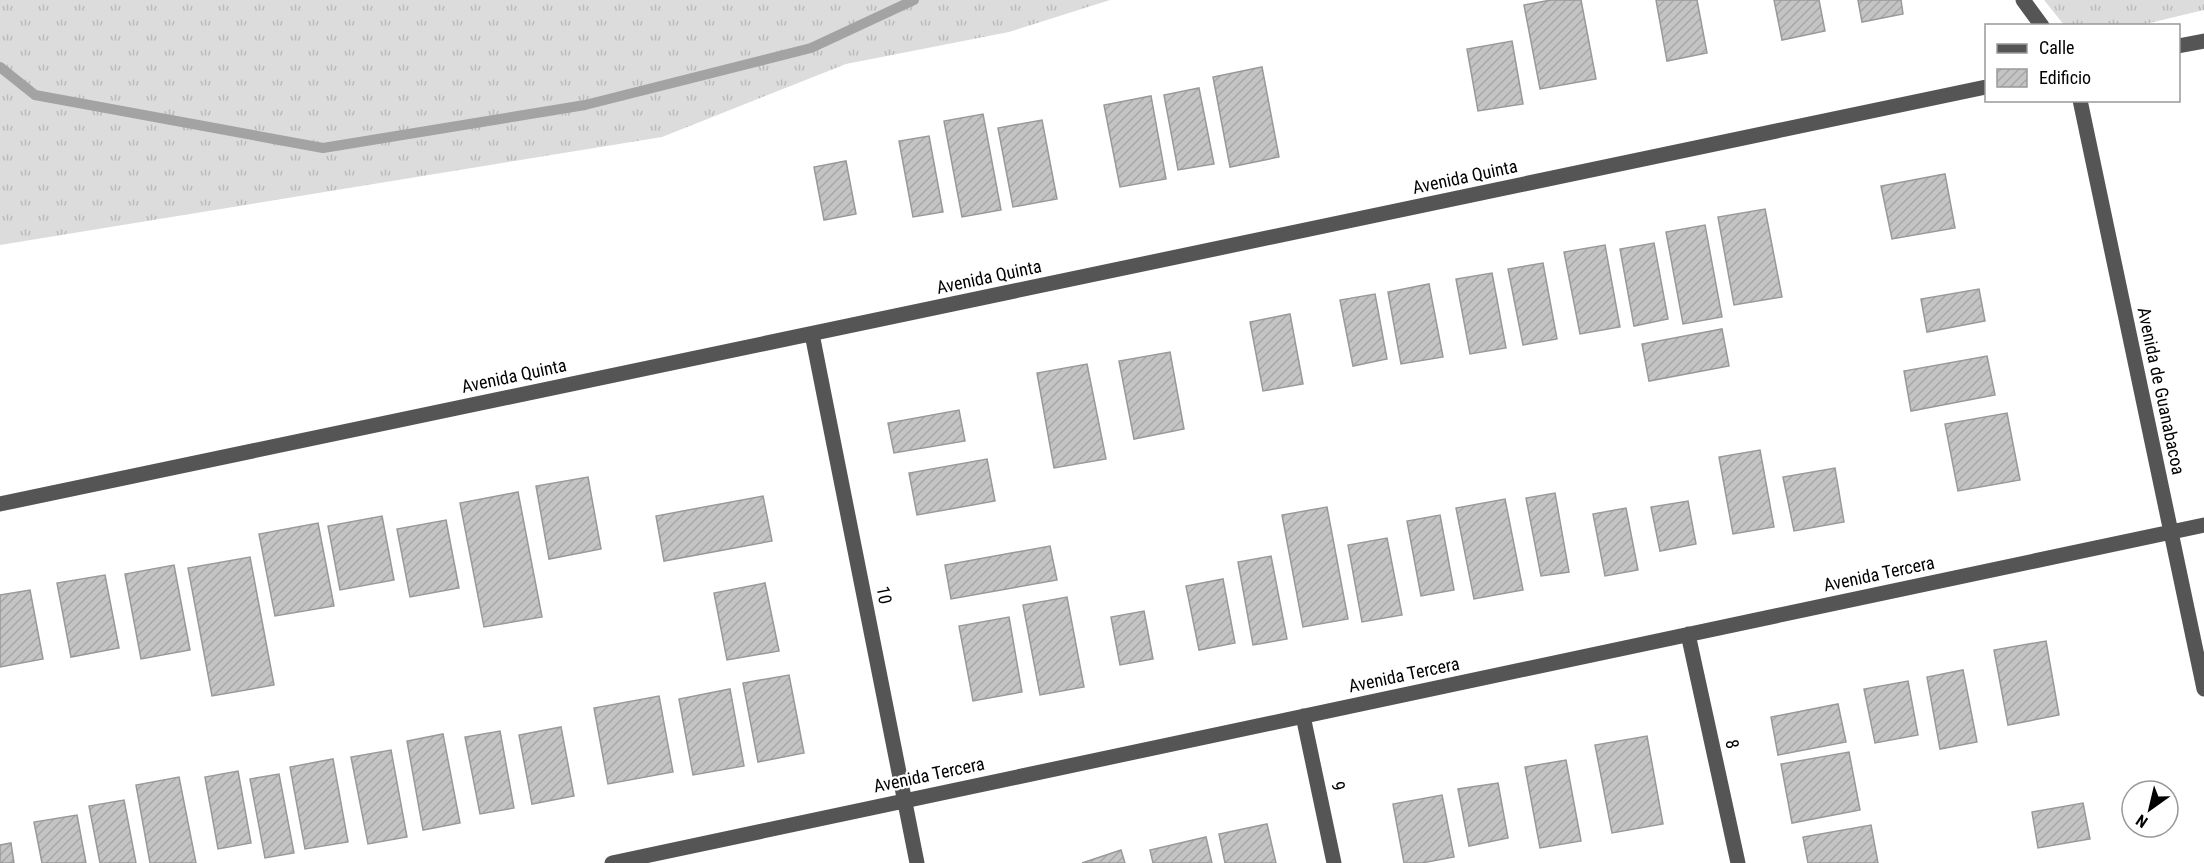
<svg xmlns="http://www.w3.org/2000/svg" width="2204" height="863" viewBox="0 0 2204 863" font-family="'Roboto Condensed',sans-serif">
  <defs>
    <pattern id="grass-tufts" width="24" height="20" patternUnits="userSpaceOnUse" patternTransform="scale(1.5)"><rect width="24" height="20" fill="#dcdcdc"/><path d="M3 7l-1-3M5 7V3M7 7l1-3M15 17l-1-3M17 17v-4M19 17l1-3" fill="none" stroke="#bbb"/></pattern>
    <pattern id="building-hatch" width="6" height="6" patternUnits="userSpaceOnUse" patternTransform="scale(1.5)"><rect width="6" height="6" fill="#c4c4c4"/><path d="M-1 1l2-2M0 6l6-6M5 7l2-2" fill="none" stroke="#a7a7a7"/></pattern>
  </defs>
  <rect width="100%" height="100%" fill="#fff"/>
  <path fill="url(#grass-tufts)" d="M 0,0 L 1110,0 L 1009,32 L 846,64 L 662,137 L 0,245 Z
    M 2044,0 L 2204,0 L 2204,10 L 2141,25 L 2064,25 Z"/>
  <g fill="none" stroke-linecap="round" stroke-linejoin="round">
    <path stroke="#a3a3a3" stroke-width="10" d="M 0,67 L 35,95 L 323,148 L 585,105 L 811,48 L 914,0"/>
  </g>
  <path fill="url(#building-hatch)" stroke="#999" stroke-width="1.5" d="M 1551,0 L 1581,0 L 1596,79 L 1540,89 L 1524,5 Z
    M 1656,0 L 1697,0 L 1707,53 L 1667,61 Z
    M 1774,0 L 1819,0 L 1825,31 L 1782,40 Z
    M 1858,0 L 1901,0 L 1903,14 L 1862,22 Z
    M 1512,41 L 1523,104 L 1478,111 L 1467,49 Z
    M 1262,67 L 1279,157 L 1230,167 L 1213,77 Z
    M 1199,88 L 1214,164 L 1178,170 L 1164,95 Z
    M 1151,96 L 1166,179 L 1120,187 L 1104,105 Z
    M 983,114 L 1001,210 L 962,217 L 944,121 Z
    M 1042,120 L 1057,199 L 1013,207 L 998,128 Z
    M 929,136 L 943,212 L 913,217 L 899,141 Z
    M 846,161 L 856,214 L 824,220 L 814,167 Z
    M 1945,174 L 1955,228 L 1892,239 L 1881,186 Z
    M 1765,209 L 1782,297 L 1734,305 L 1718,217 Z
    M 1705,225 L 1722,317 L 1683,324 L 1666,232 Z
    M 1654,243 L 1668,319 L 1634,326 L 1620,249 Z
    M 1605,245 L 1620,327 L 1580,334 L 1564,252 Z
    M 1543,263 L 1557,339 L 1523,345 L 1508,269 Z
    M 1492,273 L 1506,348 L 1470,354 L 1456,279 Z
    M 1429,284 L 1443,357 L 1401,364 L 1388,292 Z
    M 1979,289 L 1985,321 L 1927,332 L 1921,299 Z
    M 1375,294 L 1387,359 L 1353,366 L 1340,300 Z
    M 1290,314 L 1303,384 L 1263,391 L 1250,322 Z
    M 1722,329 L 1729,366 L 1649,381 L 1642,344 Z
    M 1170,352 L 1184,429 L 1134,439 L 1119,361 Z
    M 1987,356 L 1995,395 L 1911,411 L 1904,371 Z
    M 1087,364 L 1106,459 L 1054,468 L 1037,373 Z
    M 959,410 L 965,441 L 894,453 L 888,423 Z
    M 2007,413 L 2020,480 L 1958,491 L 1945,424 Z
    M 1760,450 L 1774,527 L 1733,534 L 1719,457 Z
    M 987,459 L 995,501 L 917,515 L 909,473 Z
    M 1835,468 L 1844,522 L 1794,531 L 1783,477 Z
    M 588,477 L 601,549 L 549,559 L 536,486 Z
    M 518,492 L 542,617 L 484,627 L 460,503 Z
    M 1555,493 L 1569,572 L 1541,576 L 1526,498 Z
    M 763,496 L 772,541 L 664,561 L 656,516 Z
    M 1505,499 L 1523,590 L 1474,599 L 1456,508 Z
    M 1688,501 L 1696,544 L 1660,551 L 1651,507 Z
    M 1327,507 L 1348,619 L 1303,627 L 1282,515 Z
    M 1626,508 L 1638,570 L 1605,576 L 1593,514 Z
    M 1440,515 L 1454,590 L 1421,596 L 1407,521 Z
    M 382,516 L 394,580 L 340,590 L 328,526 Z
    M 446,520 L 459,588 L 410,597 L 397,529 Z
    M 318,523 L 334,606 L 275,616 L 259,534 Z
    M 1387,538 L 1402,615 L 1362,622 L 1348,545 Z
    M 1050,546 L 1057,580 L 951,599 L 945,565 Z
    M 1271,556 L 1287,639 L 1253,645 L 1238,562 Z
    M 250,557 L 274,685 L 212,696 L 188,568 Z
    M 174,565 L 190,650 L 141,659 L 125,574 Z
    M 105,575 L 119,648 L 71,657 L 57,583 Z
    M 1223,579 L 1235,643 L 1199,650 L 1186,586 Z
    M 765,583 L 779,651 L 727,660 L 714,593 Z
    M 30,590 L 43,659 L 0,667 L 0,595 Z
    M 1067,597 L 1084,687 L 1040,695 L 1023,605 Z
    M 1144,611 L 1153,659 L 1120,665 L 1111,617 Z
    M 1009,617 L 1022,692 L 973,701 L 959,626 Z
    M 2046,641 L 2059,715 L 2008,725 L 1994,650 Z
    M 1963,670 L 1977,742 L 1940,749 L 1927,677 Z
    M 789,675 L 804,753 L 758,762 L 743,683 Z
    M 1908,681 L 1918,735 L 1875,743 L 1864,689 Z
    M 730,689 L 744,766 L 693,775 L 679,699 Z
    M 659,696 L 673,772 L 608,784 L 594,708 Z
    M 1838,704 L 1846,742 L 1778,755 L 1771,717 Z
    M 561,727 L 574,796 L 532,804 L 519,735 Z
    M 500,731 L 514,808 L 480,814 L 465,737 Z
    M 443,734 L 460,823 L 423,830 L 407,741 Z
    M 1647,736 L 1663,824 L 1612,833 L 1595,745 Z
    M 391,750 L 407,837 L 368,844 L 351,757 Z
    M 1849,752 L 1860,810 L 1792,823 L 1781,764 Z
    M 333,759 L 348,842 L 305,849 L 290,767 Z
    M 1566,760 L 1581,841 L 1540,848 L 1525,767 Z
    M 238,771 L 251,843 L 218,849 L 205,777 Z
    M 279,774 L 294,853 L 265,858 L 250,779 Z
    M 179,777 L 196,863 L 150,863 L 136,785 Z
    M 1498,783 L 1508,838 L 1469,846 L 1458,789 Z
    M 1442,795 L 1454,857 L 1422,863 L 1404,863 L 1393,804 Z
    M 124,800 L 136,863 L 100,863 L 89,806 Z
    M 2083,803 L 2090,839 L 2038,848 L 2032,812 Z
    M 77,815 L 86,863 L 42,863 L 34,822 Z
    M 1267,824 L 1276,863 L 1225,863 L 1219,834 Z
    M 1871,825 L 1878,863 L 1808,863 L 1803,837 Z
    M 1206,837 L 1212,863 L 1153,863 L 1150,850 Z
    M 11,843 L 14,863 L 0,863 L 0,845 Z
    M 1121,850 L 1125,863 L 1082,863 Z"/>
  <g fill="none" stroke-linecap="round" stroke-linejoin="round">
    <path stroke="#555" stroke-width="15" d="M 2023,0 L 2042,26
      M 2178,46 L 2204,41
      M 2080,100 L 2204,689
      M 812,334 L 917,863
      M 0,504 L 1986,87
      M 1688,634 L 1738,863
      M 1303,716 L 1334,863
      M 612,863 L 2204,525"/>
  </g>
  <g text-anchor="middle" stroke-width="4.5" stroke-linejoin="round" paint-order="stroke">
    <g font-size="18" fill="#000" stroke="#fff">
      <text transform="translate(1465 177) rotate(-12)" y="6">Avenida Quinta</text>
      <text transform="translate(989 277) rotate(-12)" y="6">Avenida Quinta</text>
      <text transform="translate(514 376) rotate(-12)" y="6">Avenida Quinta</text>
      <text transform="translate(2161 391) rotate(78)" y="6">Avenida de Guanabacoa</text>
      <text transform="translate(1879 574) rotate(-12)" y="6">Avenida Tercera</text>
      <text transform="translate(884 595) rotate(79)" y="6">10</text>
      <text transform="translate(1404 675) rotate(-12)" y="6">Avenida Tercera</text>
      <text transform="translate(1732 744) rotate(78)" y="6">8</text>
      <text transform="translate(929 775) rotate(-12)" y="6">Avenida Tercera</text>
      <text transform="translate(1338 786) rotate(78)" y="6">9</text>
    </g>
  </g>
  <rect x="1985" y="24" width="195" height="78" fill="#ffffff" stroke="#999999" stroke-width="1.5"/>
  <rect x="1997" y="44" width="30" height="9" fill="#555555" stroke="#999999" stroke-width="1.5"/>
  <text x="2039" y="54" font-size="18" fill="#000000">Calle</text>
  <rect x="1997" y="69" width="30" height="18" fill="url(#building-hatch)" stroke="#999999" stroke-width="1.5"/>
  <text x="2039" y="84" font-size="18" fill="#000000">Edificio</text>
  <g transform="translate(2150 809) rotate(214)"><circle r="28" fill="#ffffff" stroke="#999999" stroke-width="1.5"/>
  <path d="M0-4.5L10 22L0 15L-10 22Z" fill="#000000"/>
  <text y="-9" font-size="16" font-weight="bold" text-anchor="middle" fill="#000000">N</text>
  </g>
</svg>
